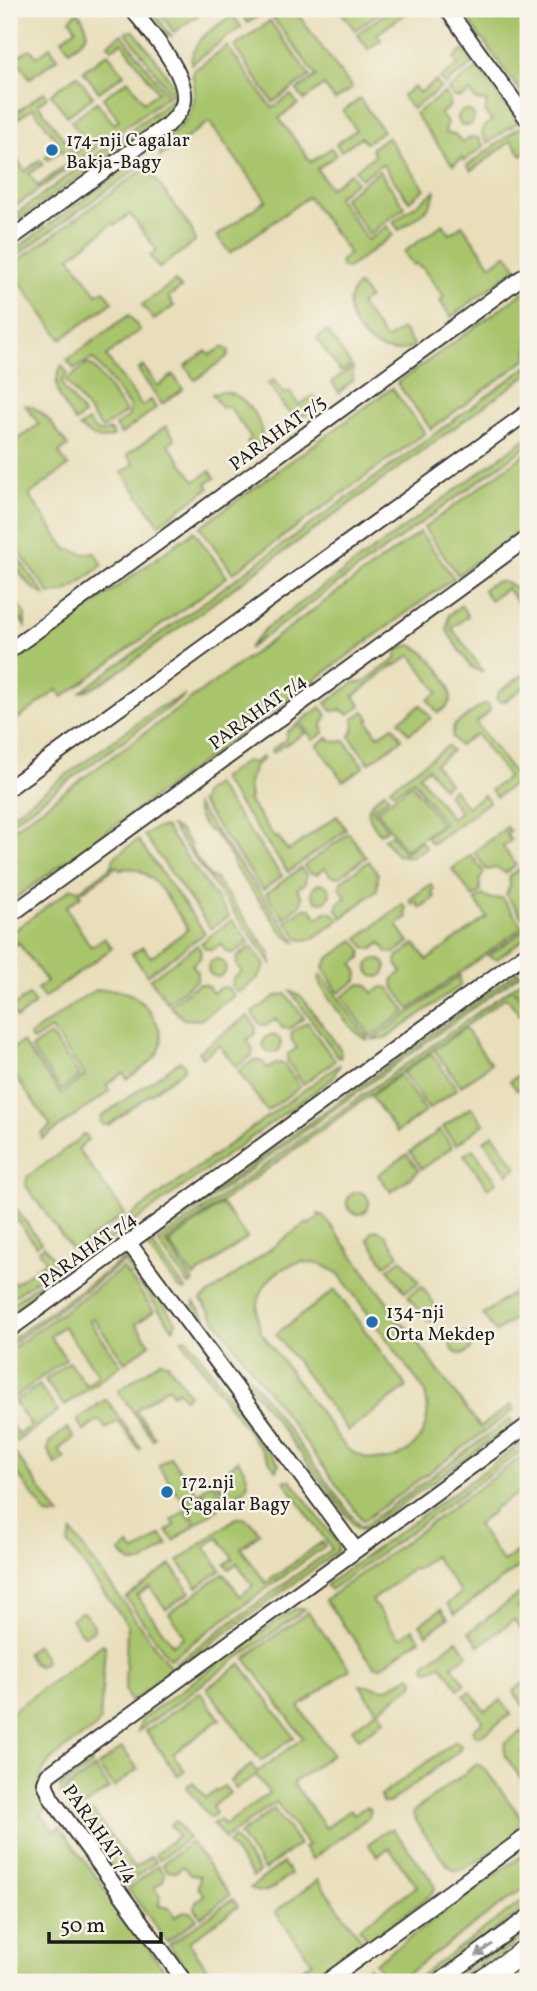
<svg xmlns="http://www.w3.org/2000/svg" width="537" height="1991" viewBox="0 0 537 1991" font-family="Vollkorn,serif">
  <rect width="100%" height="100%" fill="#f7f3e8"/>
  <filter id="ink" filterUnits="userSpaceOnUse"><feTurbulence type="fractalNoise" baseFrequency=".0143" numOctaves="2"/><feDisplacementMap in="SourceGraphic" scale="14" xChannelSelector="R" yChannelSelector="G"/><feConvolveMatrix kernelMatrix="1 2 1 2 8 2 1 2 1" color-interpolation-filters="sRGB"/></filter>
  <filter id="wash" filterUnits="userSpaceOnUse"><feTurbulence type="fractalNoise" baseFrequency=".00686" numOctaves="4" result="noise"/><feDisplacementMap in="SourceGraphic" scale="28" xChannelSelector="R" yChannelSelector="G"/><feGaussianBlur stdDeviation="1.57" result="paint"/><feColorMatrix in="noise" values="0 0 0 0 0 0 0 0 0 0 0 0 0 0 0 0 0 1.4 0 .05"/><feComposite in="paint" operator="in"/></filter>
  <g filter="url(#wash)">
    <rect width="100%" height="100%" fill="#e8deb9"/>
    <path fill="#a9c56c" stroke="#627044" stroke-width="2" fill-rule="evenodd" d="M 144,9 L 151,9 L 171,36 L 160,31 Z
      M 157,9 L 206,9 L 174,32 Z
      M 242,9 L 267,9 L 248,23 L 239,11 Z
      M 279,9 L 294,9 L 352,88 L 335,100 L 324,85 L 304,100 L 297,90 L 316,76 L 271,15 Z
      M 339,9 L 384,9 L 355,30 Z
      M 391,9 L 412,9 L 377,34 L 381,40 L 368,49 L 357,34 Z
      M 460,9 L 528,9 L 528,102 Z
      M 78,12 C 93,34 89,36 69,50 L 62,39 L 76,29 L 70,19 Z
      M 233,15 L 241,27 L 191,64 C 191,39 215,28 233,15 Z
      M 270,21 L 310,76 L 273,102 L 234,47 Z
      M 130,31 L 134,31 C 143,43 173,79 175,91 C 176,101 170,109 164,115 L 20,219 L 16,214 L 174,98 L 126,32 Z
      M 122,34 L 168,96 L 13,208 L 9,203 L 9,149 L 25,171 L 40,160 L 43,164 L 29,174 L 38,186 L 70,162 L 62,150 L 48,160 L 45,157 L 60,145 L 33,108 L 17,119 L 14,114 L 44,92 L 47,97 L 38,104 L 74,153 L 87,144 L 71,121 L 97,102 L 114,124 L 119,120 L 103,98 L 128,80 L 144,102 L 158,92 L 122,42 L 112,49 L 108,44 Z
      M 227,46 L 272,108 L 291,95 L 298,104 L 279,118 L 311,162 L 331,148 L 336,155 L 317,169 L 330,188 L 350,173 L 356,182 L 337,197 L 368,240 L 387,226 L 393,235 L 348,268 L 342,268 L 340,262 L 349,253 L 308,197 L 230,253 L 217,236 L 266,200 L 209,122 L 160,157 L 160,143 C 165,138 172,134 178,129 C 195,114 197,93 192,72 Z
      M 50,47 L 58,58 L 30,78 L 14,56 L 17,54 L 19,56 L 30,49 L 37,57 Z
      M 464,50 L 474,63 L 445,85 L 440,78 L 458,65 L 454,58 Z
      M 108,53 L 124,74 L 99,92 L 83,71 Z
      M 478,68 L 518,122 L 488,143 L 482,135 L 483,128 L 492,121 L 485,113 L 487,102 L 476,100 L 470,92 L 461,98 L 454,97 L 448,90 Z
      M 77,75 L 93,97 L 67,116 L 51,94 Z
      M 436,81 L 441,88 L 412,109 L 402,96 L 414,87 L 419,93 Z
      M 444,93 L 450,100 L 449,107 L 440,114 L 447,123 L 445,133 L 456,135 L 462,143 L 471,137 L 478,138 L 484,146 L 464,161 L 462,158 L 453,165 L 415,114 Z
      M 360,99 L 383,131 L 366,143 L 361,137 L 341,151 L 336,144 L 356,130 L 343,111 Z
      M458 118a8 8 0 1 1 16 0a8 8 0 1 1-16 0Z
      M 521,126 L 528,136 L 528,150 L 522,155 L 511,141 L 471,171 L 467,166 Z
      M 387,137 L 425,189 L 409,201 L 382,164 L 361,179 L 355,170 L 375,155 L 371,149 Z
      M 138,164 L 143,164 L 9,261 L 9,254 L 128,167 Z
      M 147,167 L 192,230 L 195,242 L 159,268 L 150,256 L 157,251 L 130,214 L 115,225 L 113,223 L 70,257 L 97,294 L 104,290 L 113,302 L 61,339 L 9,267 Z
      M 379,171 L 405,207 L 369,234 L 343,198 Z
      M 435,191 C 432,211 414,219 399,230 L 393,222 Z
      M 443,224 L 450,234 L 462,225 L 491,265 L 507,254 L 517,268 L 451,317 L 440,301 L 444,297 L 421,266 L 419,267 L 416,263 L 413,265 L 404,252 Z
      M 175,281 L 181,288 L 168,297 L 174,306 L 154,320 L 142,305 Z
      M 359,285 L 369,298 L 360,304 L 386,340 L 402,329 L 414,345 C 375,371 328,308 359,285 Z
      M 528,289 L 528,358 L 431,429 L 397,383 Z
      M 129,315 L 140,330 L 106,356 L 142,406 L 151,400 L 156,408 L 121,434 L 115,426 L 128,417 L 130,412 L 129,406 L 96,362 L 92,359 L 74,369 L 67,360 Z
      M 327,331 L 351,365 L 341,372 L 317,339 Z
      M 223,347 L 229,351 L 227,357 L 195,380 L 185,366 L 206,351 L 210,355 Z
      M 87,364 L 93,366 L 126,412 L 102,429 L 66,381 Z
      M 62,365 L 68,374 L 62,381 L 64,388 L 84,415 L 75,422 C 63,404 49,386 62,365 Z
      M 143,366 L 158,386 L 173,375 L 183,389 L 162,404 L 138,370 Z
      M 528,366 L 528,374 L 121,670 L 95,687 L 79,693 Z
      M 353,367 L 353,380 L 339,393 L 332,382 Z
      M 274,380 L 284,394 L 289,391 L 299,405 L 313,396 L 321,406 C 290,429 286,408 268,383 Z
      M 392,388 L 425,433 L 233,573 L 200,527 Z
      M 221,392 C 242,391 263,418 262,440 L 253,450 L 247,442 L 251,438 L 230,408 L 226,406 L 222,408 L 212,394 Z
      M 25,405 C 45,408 56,431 68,446 L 59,453 L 68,466 L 29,495 L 67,550 L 70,549 L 83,554 L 94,552 L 103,565 C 88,576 70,595 50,594 L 9,538 L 9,446 L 39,424 Z
      M 88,421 L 95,430 L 101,433 L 110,430 L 114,436 C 101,443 90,436 79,427 Z
      M 166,426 L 175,439 L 168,444 L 195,481 L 210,471 L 215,478 L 206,484 L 209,488 L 159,524 L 122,472 L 134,464 L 127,455 Z
      M 528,437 L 528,445 L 248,649 L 265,629 Z
      M 528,452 L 528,524 L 458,575 L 424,528 Z
      M 194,531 L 227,577 L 63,697 L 57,690 L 10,725 L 14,732 L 9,736 L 9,666 Z
      M 420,532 L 454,578 L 9,903 L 9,832 Z
      M 9,546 L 45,595 C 29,589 9,563 9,546 Z
      M 495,582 C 516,580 528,598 528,618 L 507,588 L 490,600 L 483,589 Z
      M 9,591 L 25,614 L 25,626 L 9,603 Z
      M 461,605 L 468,616 L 452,628 L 483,671 L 481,672 L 471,667 L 447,631 L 449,615 Z
      M 409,645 C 425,646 456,685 450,701 C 448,707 443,709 438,713 L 428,700 L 438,692 L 411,655 L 395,666 L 394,665 L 354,696 L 361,706 L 349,714 L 341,710 L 332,711 L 326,703 L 355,682 L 362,683 L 396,659 L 397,650 Z
      M 528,671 L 528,684 L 505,701 L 499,701 L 496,698 L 499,692 Z
      M 186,695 L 9,824 L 9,817 L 158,708 Z
      M 484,704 L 488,705 L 490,711 L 476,723 L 514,774 L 528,766 L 528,783 L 520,780 L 496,797 L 491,790 L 508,777 L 476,734 L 459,746 L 452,736 L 454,725 Z
      M 421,705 L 431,718 L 409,734 L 399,721 Z
      M 321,707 L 327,715 L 322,724 L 324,733 L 313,740 L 300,722 Z
      M 364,711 L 370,719 L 368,721 L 378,736 L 393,726 L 402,739 L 369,763 L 350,737 L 354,728 L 353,719 Z
      M 298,724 L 305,733 L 272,753 L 271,750 L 285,740 L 287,732 Z
      M 327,738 L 336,742 L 345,741 L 364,767 L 343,781 L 317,745 Z
      M 448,746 L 452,751 L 435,764 L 449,783 L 443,788 L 428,768 L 419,775 L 451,818 L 460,812 L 447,794 L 453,789 L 467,807 L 484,795 L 489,802 L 432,844 L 426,837 L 444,823 L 413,780 L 394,793 L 390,788 Z
      M 262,757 L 264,759 L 252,768 L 254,770 L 248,783 L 250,798 L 248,800 L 275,838 L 278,837 L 288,851 L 337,816 L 346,830 L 288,872 L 221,779 L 246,761 L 253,763 Z
      M 215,784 L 282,876 L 263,890 L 200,802 L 204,792 Z
      M 412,784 L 441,824 L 405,850 L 377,810 Z
      M 385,791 L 389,797 L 373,809 L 387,829 L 380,834 C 365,813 363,808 385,791 Z
      M 196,805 L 297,943 L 283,933 L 233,865 L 233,860 L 214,833 C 203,829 196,815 196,805 Z
      M 170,825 L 180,831 L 191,845 L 191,850 L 210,877 L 215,878 L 270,953 L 271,963 Z
      M 165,827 L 229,916 L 211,929 L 144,835 L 156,828 Z
      M 507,827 L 510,831 L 506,834 L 511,840 L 503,847 L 516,865 L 506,873 L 497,868 L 487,870 L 474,852 Z
      M 349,833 L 366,857 L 339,877 L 331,876 L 325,868 L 317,874 L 310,873 L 304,866 Z
      M 391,834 L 404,853 L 421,841 L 426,848 L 411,857 L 397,855 L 384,839 Z
      M 138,840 L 205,933 L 147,975 L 132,954 L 143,947 L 151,957 L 188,929 C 174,909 149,858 120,870 L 117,866 L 79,894 L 81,896 L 66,907 L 91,947 L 104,938 L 112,948 L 44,998 L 37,989 L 47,982 L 18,942 L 9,949 L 9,934 L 72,888 L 80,890 L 112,866 L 114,857 Z
      M 471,855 L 484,872 L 479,881 L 481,891 L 473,897 L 452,869 Z
      M 369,861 L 378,874 L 377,890 L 342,918 L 337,910 L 338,903 L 346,897 L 340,888 L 341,881 Z
      M 301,868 L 306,875 L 305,883 L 297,889 L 302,897 L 301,904 L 284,918 L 266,894 Z
      M 519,869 L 528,882 L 527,924 L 506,895 L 510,886 L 509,876 Z
      M 431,884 L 434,889 L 431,892 L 435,897 L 420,908 L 416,902 L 413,905 L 409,900 Z
      M312 893a9 9 0 1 1 18 0a9 9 0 1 1-18 0Z
      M 483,895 L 492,899 L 502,898 L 523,927 L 410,1009 L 393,986 L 394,978 L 402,972 L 396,964 L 397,957 L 415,944 L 427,960 L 487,917 L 475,900 Z
      M 403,904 L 407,909 L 404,912 L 408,917 L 397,925 L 409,942 L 395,953 L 387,952 L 381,943 L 373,949 L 366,948 L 358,938 Z
      M 304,908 L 311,909 L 317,918 L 326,912 L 333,913 L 339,920 L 312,939 L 300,940 L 286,921 Z
      M 232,920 L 249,942 L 234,953 L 227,952 L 221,944 L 212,950 L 205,948 L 201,943 Z
      M 528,927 L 528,936 L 497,959 L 488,956 Z
      M 354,940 L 362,951 L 361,958 L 353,964 L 358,973 L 357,980 L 339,993 L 323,968 L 328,959 Z
      M 197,945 L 201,951 L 200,958 L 192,965 L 198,973 L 197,980 L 167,1002 L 150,979 Z
      M 251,946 L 265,965 C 261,979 249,985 238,993 L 232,986 L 233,979 L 242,972 L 236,964 L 237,957 Z
      M208 968a9 9 0 1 1 18 0a9 9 0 1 1-18 0Z
      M368 968a9 9 0 1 1 18 0a9 9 0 1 1-18 0Z
      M 518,971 L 520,974 L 155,1239 L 153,1236 Z
      M 321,974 L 368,1039 L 368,1040 C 353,1035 324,994 319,979 Z
      M 460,976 L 460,986 L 388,1037 L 372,1040 Z
      M 523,980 L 528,987 L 528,1004 L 517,990 L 514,991 L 525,1006 L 524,1012 L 520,1015 L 506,997 L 166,1242 L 193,1282 L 189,1285 L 158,1242 Z
      M 199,984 L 207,985 L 213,993 L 221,987 L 228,988 L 234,996 L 200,1020 L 183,1019 L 169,1005 Z
      M 360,984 L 367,985 L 373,993 L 382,987 L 389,988 L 406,1011 L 371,1037 L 342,997 Z
      M 97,990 C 108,989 119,989 130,994 C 146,1002 167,1030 160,1049 C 154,1062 138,1071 127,1079 L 123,1073 L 106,1085 L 110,1091 L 42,1139 L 41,1134 L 51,1126 L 9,1068 L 9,1051 L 22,1042 L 61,1094 L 85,1076 L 51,1029 L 33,1041 L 29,1036 L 88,994 Z
      M 291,992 L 302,997 L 340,1049 L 341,1057 L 339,1058 Z
      M 286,994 L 304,1018 L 289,1029 L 282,1028 L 276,1019 L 267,1025 L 260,1024 L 252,1013 L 276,996 Z
      M 29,995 L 35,1004 L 17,1018 L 10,1009 Z
      M 248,1016 L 256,1027 L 255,1034 L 247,1040 L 253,1049 L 252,1056 L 236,1067 L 219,1045 L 202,1058 L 198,1052 Z
      M 307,1022 L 335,1061 L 303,1084 L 287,1061 L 288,1054 L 297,1048 L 291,1039 L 292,1032 Z
      M 465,1028 L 491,1064 L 461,1086 L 434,1050 Z
      M 50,1035 L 80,1076 L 61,1090 L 31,1048 Z
      M263 1044a9 9 0 1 1 18 0a9 9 0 1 1-18 0Z
      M 431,1053 L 457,1089 L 429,1109 L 403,1073 Z
      M 254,1060 L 262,1061 L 268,1069 L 276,1063 L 284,1064 L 300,1087 L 267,1111 L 238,1071 Z
      M 180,1061 L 185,1065 L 183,1070 L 108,1125 L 102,1125 L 100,1122 L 102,1116 Z
      M 340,1064 L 333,1078 L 83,1259 L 74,1257 Z
      M 528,1068 L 528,1100 L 520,1089 L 517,1090 L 510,1081 Z
      M 399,1075 L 426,1111 L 397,1132 L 371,1096 Z
      M 471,1107 L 484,1124 L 456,1145 L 443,1127 Z
      M 440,1130 L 452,1147 L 422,1169 L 410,1152 Z
      M 493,1134 L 517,1167 L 508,1174 L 484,1141 Z
      M 82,1135 L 86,1135 L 88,1140 L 78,1149 L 125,1214 L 73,1251 L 26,1186 L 27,1177 L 79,1139 Z
      M 473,1149 L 497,1182 L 488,1188 L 464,1155 Z
      M 407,1154 L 419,1171 L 391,1192 L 378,1175 Z
      M347 1203a11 11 0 1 1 22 0a11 11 0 1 1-22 0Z
      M 9,1199 L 41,1243 L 36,1246 L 12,1213 L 9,1214 Z
      M 222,1204 L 247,1238 L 194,1277 L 169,1243 Z
      M 318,1214 L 324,1216 L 400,1319 L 397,1321 L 399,1325 L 403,1323 L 480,1427 L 511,1405 L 514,1410 L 363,1521 L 201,1300 L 306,1223 L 308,1225 L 319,1217 ZM 301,1262 L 321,1264 L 339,1274 L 424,1390 C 441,1442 391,1480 346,1448 L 261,1332 C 250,1299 266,1270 301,1262 Z
      M 376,1230 L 384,1233 L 399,1255 L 385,1265 L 368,1239 L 372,1231 Z
      M 149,1240 L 186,1290 L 185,1291 L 179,1289 L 148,1248 Z
      M 44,1246 L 57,1264 L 9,1300 L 9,1277 L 14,1284 L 46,1261 L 39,1250 Z
      M 124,1259 L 134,1264 L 176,1322 L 174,1328 L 173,1329 L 124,1262 L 9,1346 L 9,1341 Z
      M 402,1259 L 419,1282 L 405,1292 L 388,1269 Z
      M 123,1268 L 154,1311 L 136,1324 L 150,1344 L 125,1362 L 93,1318 L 89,1320 L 121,1365 L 64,1406 L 45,1380 L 69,1362 L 86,1385 L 99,1375 L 63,1326 L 50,1336 L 66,1359 L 12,1399 L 9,1394 L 9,1351 Z
      M 58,1269 L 54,1280 L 9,1314 L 9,1306 Z
      M 528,1281 L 528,1308 L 527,1309 L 514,1292 Z
      M 422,1286 L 440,1313 L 440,1317 L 433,1322 L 425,1319 L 408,1296 Z
      M 335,1290 L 407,1387 L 348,1431 L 276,1334 Z
      M 511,1294 L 524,1312 L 496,1332 L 483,1315 Z
      M 194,1302 L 361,1528 L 510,1419 L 513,1424 L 366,1530 L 357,1529 L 194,1311 Z
      M450 1343a11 11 0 1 1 22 0a11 11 0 1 1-22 0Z
      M 182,1338 L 188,1339 L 279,1464 L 276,1470 L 181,1339 Z
      M 161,1361 L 168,1364 L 189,1394 L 184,1398 L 178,1390 L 173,1394 L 168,1387 L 136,1410 L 155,1437 L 153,1439 L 118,1391 Z
      M 39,1385 L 58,1411 L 13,1444 L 9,1437 L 9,1422 L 18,1434 L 31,1425 L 14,1402 Z
      M 106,1399 L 141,1448 L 139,1450 L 118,1421 L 106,1429 L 99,1420 L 84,1431 L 77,1420 Z
      M 67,1428 L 74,1438 L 58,1450 L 65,1459 L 56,1465 L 48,1451 L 49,1443 Z
      M 528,1439 L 528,1446 L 330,1590 L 326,1585 Z
      M 9,1445 L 60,1516 L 47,1515 L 9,1462 Z
      M 528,1452 L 528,1487 L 493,1509 L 494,1511 L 477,1525 L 503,1562 L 516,1553 L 524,1563 L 455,1614 L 447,1604 L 461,1593 L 434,1556 L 415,1570 L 413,1568 L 372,1601 L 399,1638 L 413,1629 L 420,1639 L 381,1667 L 374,1666 L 325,1600 Z
      M 170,1457 L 195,1490 L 182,1499 L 158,1466 Z
      M 238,1460 C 251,1479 254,1489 229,1498 L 215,1481 Z
      M 285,1480 L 291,1480 L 338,1544 L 337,1552 L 177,1668 L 174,1664 L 332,1549 L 284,1481 Z
      M 212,1482 L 223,1497 L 220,1500 L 223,1505 L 216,1510 L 201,1491 Z
      M 199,1492 L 213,1512 L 197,1523 L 183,1504 Z
      M 184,1511 L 195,1525 L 174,1541 L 167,1531 L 175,1525 L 172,1520 Z
      M 236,1518 C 248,1516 254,1525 260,1533 L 241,1548 L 266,1583 L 322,1542 L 325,1546 L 170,1659 L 126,1598 L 171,1565 L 190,1592 L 166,1609 L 150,1587 L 137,1596 L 173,1645 L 185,1636 L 169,1613 L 224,1573 L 240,1596 L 253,1586 L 237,1563 L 229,1569 L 225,1564 L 233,1558 L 218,1537 L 205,1547 L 221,1570 L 197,1587 L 178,1561 Z
      M 72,1532 L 173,1671 L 130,1702 L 125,1689 L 127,1624 L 68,1544 Z
      M 161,1535 L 168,1545 L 143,1563 L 131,1563 L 120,1552 L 129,1545 L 135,1553 Z
      M 528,1587 L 528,1599 L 518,1607 L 528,1622 L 528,1638 L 514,1620 L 479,1646 L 469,1632 Z
      M 295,1609 L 305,1609 L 138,1731 L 142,1719 L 286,1614 Z
      M 441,1609 L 448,1618 L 427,1634 L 420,1624 Z
      M 81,1612 L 85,1613 L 94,1625 L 94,1630 L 86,1635 L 82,1634 L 71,1619 Z
      M 308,1612 L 350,1669 L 299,1707 L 332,1754 L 293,1783 L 326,1828 L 350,1810 L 354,1814 L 366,1807 L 371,1810 L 369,1817 L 312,1859 L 304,1848 L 308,1845 L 276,1802 L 225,1839 L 213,1824 L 220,1819 L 225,1825 L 269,1793 L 256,1775 L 236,1789 L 230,1781 L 251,1765 L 257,1772 L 303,1738 L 245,1658 Z
      M 457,1640 L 468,1654 L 452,1666 L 465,1684 L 459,1689 L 441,1664 L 429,1671 L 425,1668 L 426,1663 Z
      M 103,1644 L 105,1646 L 100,1721 L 95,1728 C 66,1749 21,1768 47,1810 L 41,1814 L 54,1831 L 60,1827 L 173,1982 L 9,1982 L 9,1710 L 11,1712 Z
      M 36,1645 L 44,1656 L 45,1662 L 39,1666 L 33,1663 L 26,1653 Z
      M 241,1664 L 294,1737 L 261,1761 L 207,1688 Z
      M 410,1676 L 414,1679 L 413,1685 L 379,1710 L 385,1720 L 359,1739 L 352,1729 L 377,1711 L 360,1685 L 386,1689 Z
      M 528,1680 L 528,1701 L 523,1705 L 513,1691 Z
      M 470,1691 L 485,1711 L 501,1700 L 511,1714 L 481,1736 L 475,1736 L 473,1730 L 483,1721 L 464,1695 Z
      M 200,1692 L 220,1719 L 173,1754 L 185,1771 L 178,1776 L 146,1731 Z
      M 522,1731 L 528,1740 L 528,1747 L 521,1752 L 528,1762 L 528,1789 L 504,1754 L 505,1743 Z
      M 456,1741 L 461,1745 L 459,1751 L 389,1803 L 383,1803 L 380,1796 L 383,1794 Z
      M 122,1748 L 138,1769 L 114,1787 L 98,1766 Z
      M 88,1759 L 92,1765 L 59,1789 L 67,1775 Z
      M 477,1764 L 485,1769 L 520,1816 C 521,1822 521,1827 516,1832 C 507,1842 467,1871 455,1871 L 448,1866 L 416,1822 L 413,1812 Z
      M 95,1768 L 109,1788 L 74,1814 L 60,1793 Z
      M 193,1782 L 205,1798 L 224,1786 L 230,1793 L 212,1807 L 216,1813 L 210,1818 L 186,1787 Z
      M 274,1809 L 299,1844 L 264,1870 L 239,1835 Z
      M 93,1812 L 134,1868 L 151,1856 L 156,1862 L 125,1885 L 79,1822 Z
      M 176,1821 L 188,1838 L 159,1860 L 155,1854 L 178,1836 L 170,1825 Z
      M 393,1829 L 433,1882 L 435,1889 L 431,1895 L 369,1941 L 359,1928 L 417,1886 L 389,1848 L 377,1856 L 368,1844 L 387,1830 Z
      M 234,1838 L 259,1872 L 253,1877 L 228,1843 Z
      M 191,1842 L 230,1895 L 201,1917 L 195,1909 L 196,1902 L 204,1895 L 198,1887 L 200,1876 L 190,1875 L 183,1866 L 175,1872 L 167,1871 L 162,1864 Z
      M 528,1851 L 528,1885 L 396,1982 L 389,1982 L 375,1963 Z
      M 283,1863 L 291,1874 C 278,1883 266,1899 250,1888 Z
      M 158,1866 L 164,1874 L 163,1881 L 154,1888 L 160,1896 L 159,1906 L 169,1908 L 175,1917 L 184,1911 L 191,1912 L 197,1919 L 167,1942 L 128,1889 Z
      M 318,1880 L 365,1944 L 312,1982 L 284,1982 L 312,1962 L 275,1912 Z
      M 528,1897 L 528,1906 L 424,1982 L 412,1982 Z
      M 233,1899 L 238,1906 L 189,1942 L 216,1982 L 197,1982 L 169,1945 Z
      M 528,1926 L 528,1934 L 462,1982 L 451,1982 Z
      M 369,1967 L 380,1982 L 348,1982 Z"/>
  </g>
  <g filter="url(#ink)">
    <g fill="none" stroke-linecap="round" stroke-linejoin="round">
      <defs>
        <path id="minor" d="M 447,9 L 528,120
          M 9,240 L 170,123 C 175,118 180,112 183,105 C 192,77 148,30 132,9
          M 9,651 L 528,273
          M 9,788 L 528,412
          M 9,916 L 528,538
          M 129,1243 L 356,1550
          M 9,1330 L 528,952
          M 185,1982 L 51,1798 L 45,1783 L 48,1775 L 528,1425
          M 326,1982 L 528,1835
          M 439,1982 L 528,1917"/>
        <path id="primary" d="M 481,1982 L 528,1948"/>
      </defs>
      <use href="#minor" stroke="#3b3934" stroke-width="18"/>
      <use href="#primary" stroke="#3b3934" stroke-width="24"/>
      <use href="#minor" stroke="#fff" stroke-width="14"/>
      <use href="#primary" stroke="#fff" stroke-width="21"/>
    </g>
    <defs><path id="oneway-solid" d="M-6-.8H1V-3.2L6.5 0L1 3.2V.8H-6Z" transform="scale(1.75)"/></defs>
    <use fill="#999" href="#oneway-solid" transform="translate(484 1950) rotate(144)"/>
  </g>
  <g fill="#1f6fb2" stroke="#f7f3e8" stroke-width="2.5">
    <circle cx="52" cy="150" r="7"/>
    <circle cx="372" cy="1322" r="7"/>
    <circle cx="167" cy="1492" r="7"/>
  </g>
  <g text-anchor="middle" stroke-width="5" stroke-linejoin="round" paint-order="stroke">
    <g font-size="19" fill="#1c1c1c" stroke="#f7f3e8" text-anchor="start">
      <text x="66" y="146">174-nji Cagalar<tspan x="66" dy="22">Bakja-Bagy</tspan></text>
      <text x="386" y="1318">134-nji<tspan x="386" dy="22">Orta Mekdep</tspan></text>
      <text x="181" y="1488">172.nji<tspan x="181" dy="22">Çagalar Bagy</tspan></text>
    </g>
    <g font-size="19" fill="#1c1c1c" stroke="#f7f3e8">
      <text transform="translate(277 432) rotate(-36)" y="7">PARAHAT 7/5</text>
      <text transform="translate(257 711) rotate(-36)" y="7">PARAHAT 7/4</text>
      <text transform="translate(87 1249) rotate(-36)" y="7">PARAHAT 7/4</text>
      <text transform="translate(101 1833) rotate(55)" y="7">PARAHAT 7/4</text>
    </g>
  </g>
  <rect width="537" height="1991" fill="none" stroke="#f7f3e8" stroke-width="35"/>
  <path d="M49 1932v10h112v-10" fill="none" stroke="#1c1c1c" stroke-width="3.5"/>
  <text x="60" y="1932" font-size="21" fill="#1c1c1c" stroke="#f7f3e8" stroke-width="5" paint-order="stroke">50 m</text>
</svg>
